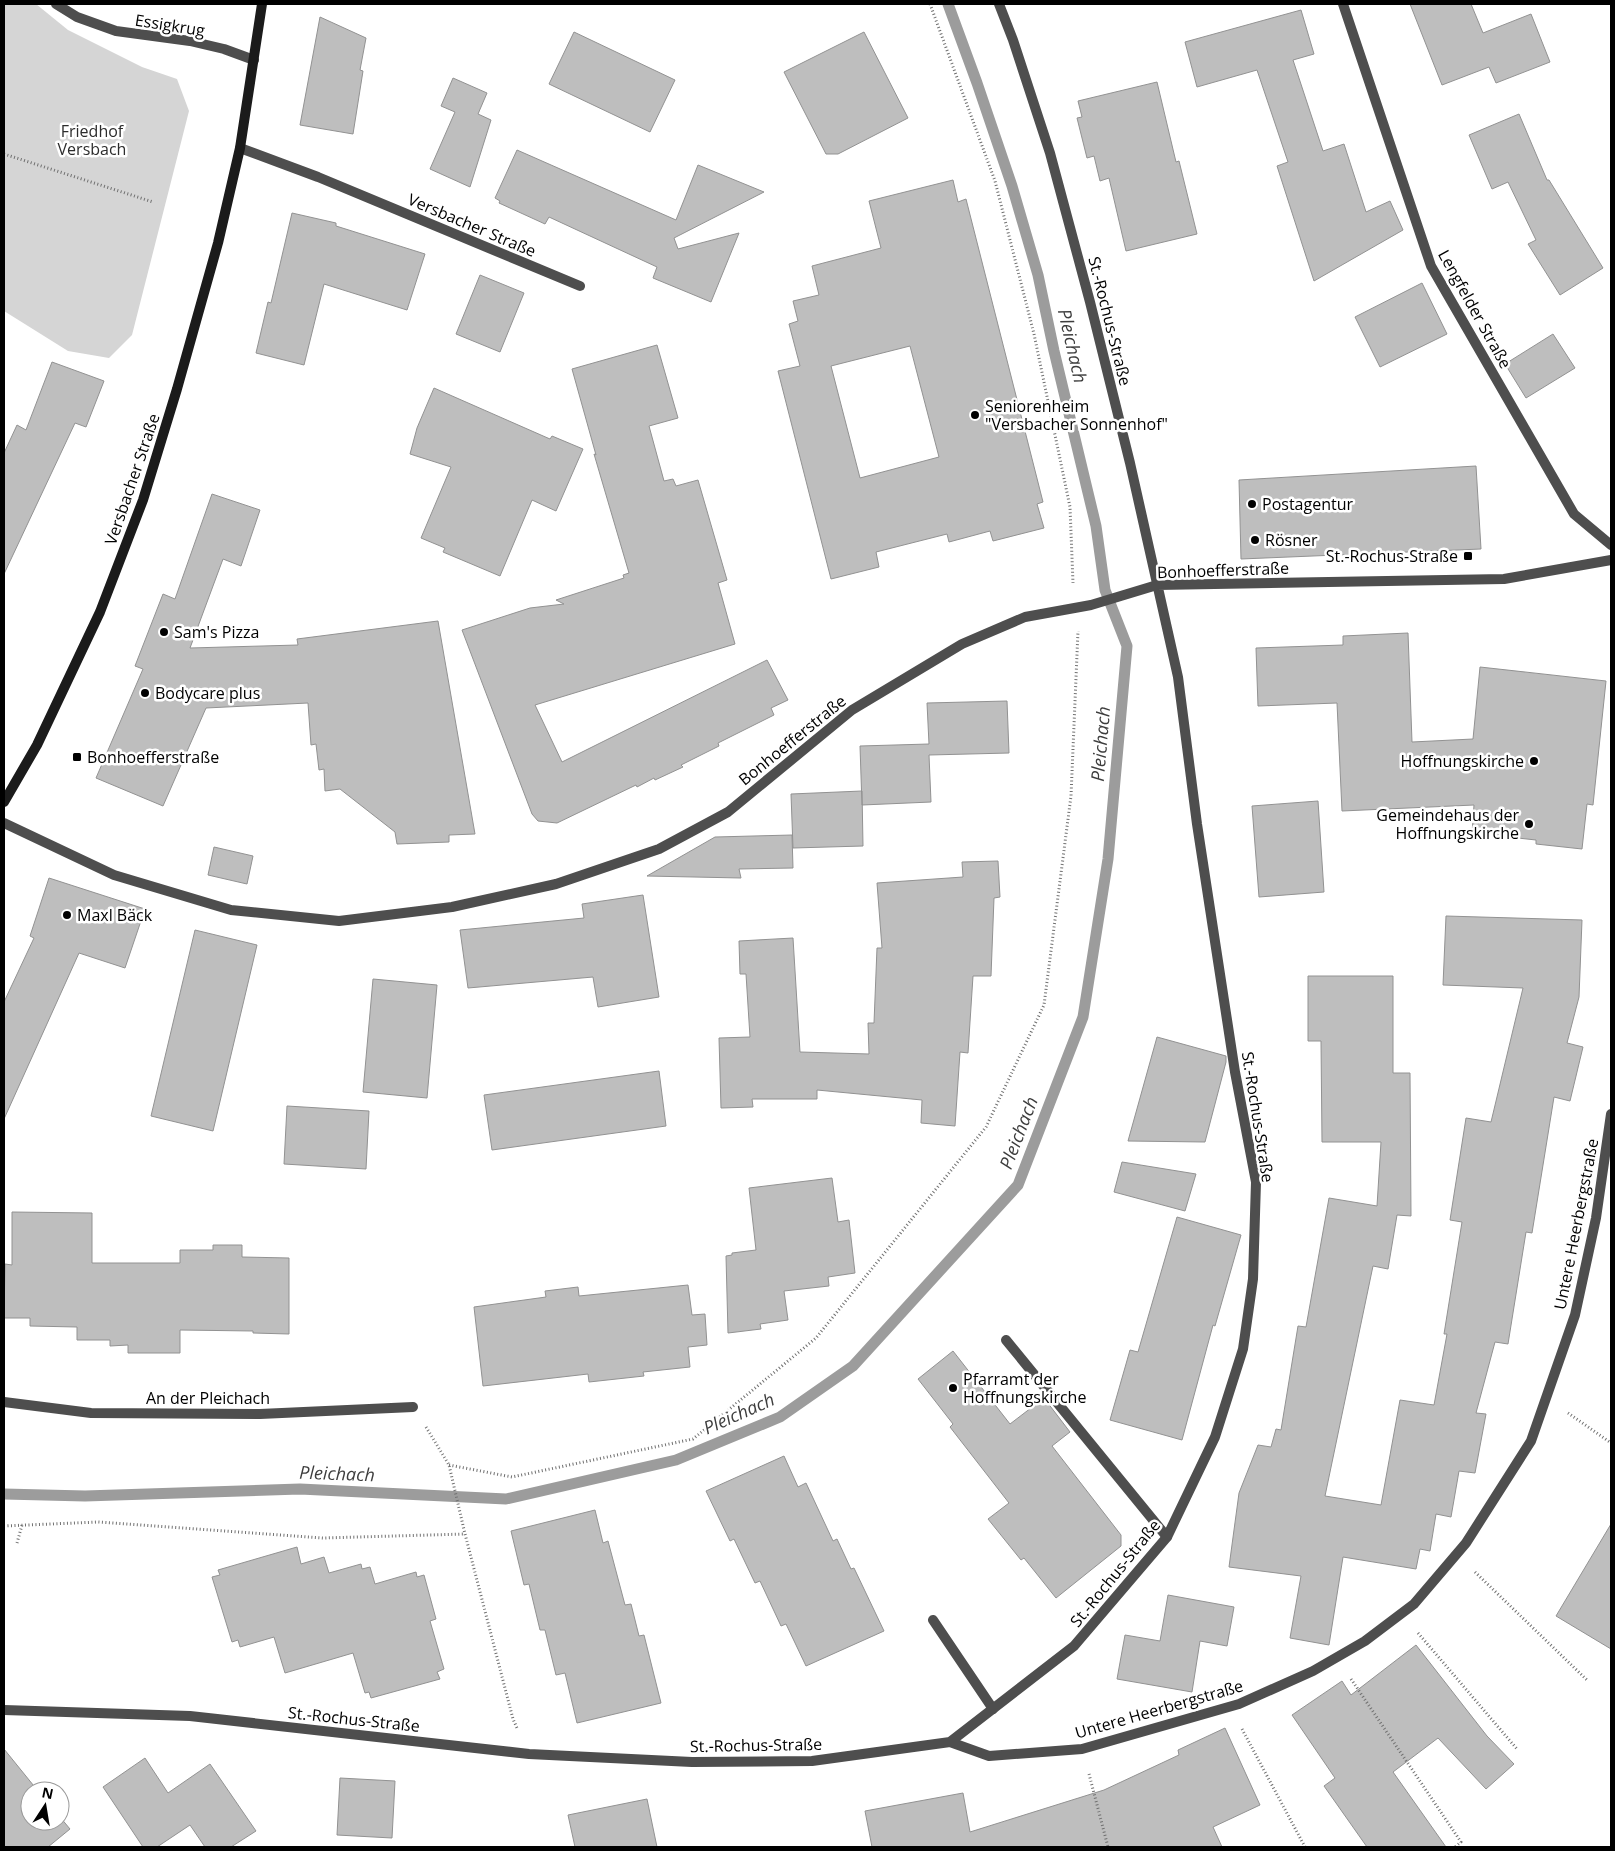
<svg xmlns="http://www.w3.org/2000/svg" width="1615" height="1851" viewBox="0 0 1615 1851" font-family="'Open Sans',sans-serif">
  <rect width="100%" height="100%" fill="#fff"/>
  <path fill="#d5d5d5" d="M 4,4 L 36,4 L 68,30 L 142,67 L 177,79 L 189,111 L 132,335 L 109,358 L 68,351 L 4,311 Z"/>
  <g fill="none" stroke-linecap="round" stroke-linejoin="round">
    <path stroke="#9c9c9c" stroke-width="11" d="M 4,1494 L 85,1496 L 300,1489 L 506,1499 L 676,1460 L 780,1417 L 853,1366 L 1018,1185 L 1083,1017 L 1108,859 L 1127,646 L 1105,590 L 1096,526 L 1054,351 L 1038,275 L 1012,186 L 977,83 L 948,4"/>
  </g>
  <path fill="#bebebe" stroke="#929292" fill-rule="evenodd" d="M 1410,4 L 1471,4 L 1483,33 L 1531,14 L 1550,62 L 1496,83 L 1489,67 L 1442,85 Z
    M 1301,10 L 1314,54 L 1293,60 L 1323,151 L 1344,144 L 1366,212 L 1390,201 L 1403,230 L 1314,281 L 1277,166 L 1288,162 L 1257,70 L 1197,87 L 1185,42 Z
    M 320,17 L 366,38 L 360,70 L 363,71 L 353,134 L 300,125 Z
    M 574,32 L 675,80 L 650,132 L 549,84 Z
    M 864,32 L 908,118 L 838,154 L 826,154 L 784,72 Z
    M 453,78 L 487,93 L 478,114 L 491,120 L 470,187 L 430,169 L 455,112 L 441,106 Z
    M 1157,82 L 1176,162 L 1179,161 L 1197,234 L 1126,251 L 1109,178 L 1100,181 L 1094,156 L 1087,158 L 1077,118 L 1082,117 L 1078,101 Z
    M 1519,114 L 1547,180 L 1549,180 L 1603,268 L 1560,295 L 1528,244 L 1536,240 L 1508,182 L 1492,189 L 1469,135 Z
    M 517,150 L 676,220 L 698,165 L 764,192 L 674,238 L 678,249 L 739,233 L 711,302 L 653,278 L 657,267 L 549,217 L 545,224 L 499,203 L 500,201 L 495,198 Z
    M 953,180 L 958,202 L 966,199 L 1043,502 L 1037,504 L 1044,528 L 993,541 L 990,531 L 949,542 L 947,534 L 876,552 L 879,567 L 831,579 L 778,371 L 800,366 L 789,324 L 798,321 L 793,301 L 819,295 L 812,266 L 881,248 L 869,201 ZM 910,346 L 939,457 L 860,478 L 831,366 Z
    M 292,213 L 336,223 L 336,226 L 425,254 L 407,310 L 324,284 L 304,365 L 256,353 L 268,302 L 271,303 Z
    M 480,275 L 524,293 L 500,352 L 456,334 Z
    M 1422,283 L 1447,334 L 1380,367 L 1355,317 Z
    M 1553,334 L 1575,368 L 1526,398 L 1505,364 Z
    M 657,345 L 678,418 L 649,426 L 664,481 L 673,479 L 676,486 L 698,480 L 727,580 L 718,583 L 735,644 L 535,705 L 562,762 L 767,660 L 788,700 L 771,708 L 774,715 L 718,743 L 719,746 L 681,765 L 683,767 L 655,780 L 654,778 L 637,787 L 636,785 L 557,823 L 538,821 L 532,814 L 462,630 L 530,608 L 564,604 L 556,600 L 624,578 L 623,575 L 629,573 L 594,454 L 596,455 L 572,369 Z
    M 52,362 L 104,381 L 86,427 L 75,423 L 4,574 L 4,453 L 17,425 L 26,430 Z
    M 434,388 L 550,439 L 552,436 L 583,449 L 556,511 L 532,500 L 500,576 L 443,552 L 445,548 L 421,538 L 451,467 L 410,454 L 417,428 Z
    M 1476,466 L 1481,549 L 1241,559 L 1239,480 Z
    M 212,494 L 260,510 L 241,566 L 223,559 L 190,648 L 298,645 L 297,639 L 438,621 L 475,834 L 449,835 L 449,842 L 397,844 L 395,832 L 340,789 L 325,791 L 324,769 L 319,770 L 316,744 L 311,745 L 308,703 L 206,708 L 163,806 L 96,778 L 143,669 L 135,666 L 163,594 L 175,599 Z
    M 1408,633 L 1412,742 L 1473,739 L 1480,667 L 1606,681 L 1593,805 L 1587,804 L 1582,849 L 1536,844 L 1536,840 L 1472,833 L 1474,805 L 1342,811 L 1337,703 L 1258,706 L 1256,648 L 1343,645 L 1343,636 Z
    M 1007,701 L 1009,753 L 929,755 L 931,802 L 862,805 L 860,746 L 929,744 L 927,703 Z
    M 862,791 L 863,846 L 793,848 L 791,794 Z
    M 1318,801 L 1324,892 L 1259,897 L 1252,806 Z
    M 792,835 L 793,868 L 739,869 L 741,878 L 647,876 L 715,837 Z
    M 214,847 L 253,856 L 247,884 L 208,875 Z
    M 998,861 L 1000,897 L 994,898 L 991,976 L 973,976 L 968,1053 L 960,1052 L 955,1126 L 921,1123 L 922,1100 L 817,1090 L 817,1099 L 752,1099 L 753,1107 L 721,1108 L 719,1038 L 750,1037 L 746,974 L 740,974 L 739,941 L 793,938 L 800,1052 L 869,1054 L 868,1023 L 874,1023 L 877,948 L 882,948 L 877,883 L 963,877 L 962,862 Z
    M 49,878 L 145,909 L 125,968 L 79,953 L 4,1119 L 4,1002 L 34,938 L 30,936 Z
    M 643,895 L 659,997 L 598,1007 L 593,977 L 468,988 L 460,930 L 584,918 L 582,904 Z
    M 1446,916 L 1582,920 L 1579,997 L 1567,1043 L 1583,1047 L 1570,1101 L 1554,1097 L 1532,1233 L 1526,1232 L 1508,1344 L 1495,1342 L 1476,1413 L 1486,1414 L 1475,1473 L 1459,1471 L 1451,1517 L 1436,1514 L 1430,1551 L 1420,1549 L 1416,1569 L 1343,1557 L 1329,1645 L 1290,1638 L 1301,1576 L 1229,1567 L 1239,1493 L 1258,1445 L 1271,1447 L 1276,1429 L 1281,1430 L 1298,1326 L 1306,1327 L 1329,1198 L 1377,1206 L 1381,1142 L 1322,1142 L 1321,1041 L 1308,1041 L 1308,976 L 1393,976 L 1393,1073 L 1410,1073 L 1411,1216 L 1397,1215 L 1388,1269 L 1373,1266 L 1325,1496 L 1381,1505 L 1400,1400 L 1434,1405 L 1447,1334 L 1444,1334 L 1462,1222 L 1450,1220 L 1466,1118 L 1491,1122 L 1523,988 L 1443,985 Z
    M 195,930 L 257,945 L 213,1131 L 151,1116 Z
    M 373,979 L 437,985 L 427,1098 L 363,1092 Z
    M 1157,1037 L 1226,1056 L 1226,1062 L 1205,1142 L 1128,1141 Z
    M 659,1071 L 666,1126 L 492,1150 L 484,1095 Z
    M 287,1106 L 369,1111 L 366,1169 L 284,1164 Z
    M 1122,1162 L 1196,1174 L 1185,1211 L 1114,1192 Z
    M 832,1178 L 838,1222 L 849,1220 L 855,1273 L 828,1277 L 829,1286 L 784,1291 L 788,1320 L 760,1324 L 761,1329 L 728,1333 L 726,1256 L 732,1255 L 732,1253 L 756,1250 L 749,1188 Z
    M 12,1212 L 92,1213 L 92,1263 L 180,1263 L 180,1250 L 213,1250 L 213,1245 L 242,1245 L 242,1257 L 289,1258 L 289,1334 L 253,1333 L 253,1331 L 180,1330 L 180,1353 L 128,1353 L 128,1345 L 110,1346 L 110,1340 L 77,1340 L 77,1327 L 30,1326 L 30,1318 L 4,1318 L 5,1264 L 12,1265 Z
    M 1177,1217 L 1241,1235 L 1215,1326 L 1213,1325 L 1182,1440 L 1110,1420 L 1130,1350 L 1138,1352 Z
    M 688,1285 L 692,1315 L 705,1314 L 707,1345 L 688,1347 L 690,1367 L 643,1372 L 644,1376 L 589,1382 L 588,1374 L 483,1386 L 474,1307 L 546,1297 L 545,1291 L 578,1287 L 579,1296 Z
    M 953,1351 L 1010,1424 L 1044,1398 L 1070,1432 L 1052,1446 L 1121,1535 L 1121,1546 L 1056,1598 L 1024,1558 L 1021,1560 L 988,1519 L 1009,1503 L 950,1427 L 953,1424 L 918,1379 Z
    M 784,1456 L 798,1487 L 806,1483 L 833,1541 L 837,1539 L 851,1569 L 854,1568 L 884,1631 L 806,1666 L 786,1624 L 781,1626 L 760,1581 L 755,1583 L 734,1539 L 730,1541 L 706,1491 Z
    M 595,1510 L 603,1543 L 608,1541 L 625,1605 L 631,1604 L 639,1636 L 644,1635 L 661,1703 L 577,1723 L 565,1673 L 556,1675 L 545,1630 L 540,1630 L 529,1584 L 524,1585 L 511,1531 Z
    M 1611,1524 L 1611,1649 L 1556,1616 Z
    M 297,1547 L 301,1564 L 324,1557 L 329,1573 L 361,1564 L 362,1569 L 370,1567 L 375,1584 L 416,1572 L 417,1577 L 424,1575 L 436,1619 L 430,1621 L 444,1669 L 437,1672 L 440,1679 L 371,1698 L 369,1692 L 365,1693 L 353,1653 L 285,1673 L 274,1637 L 240,1647 L 238,1640 L 232,1642 L 212,1577 L 220,1575 L 218,1570 Z
    M 1168,1595 L 1234,1607 L 1227,1646 L 1200,1641 L 1192,1692 L 1117,1679 L 1125,1635 L 1160,1641 Z
    M 1416,1645 L 1487,1736 L 1514,1764 L 1486,1789 L 1438,1738 L 1393,1772 L 1446,1847 L 1367,1847 L 1324,1786 L 1335,1778 L 1292,1715 L 1342,1681 L 1351,1695 Z
    M 1225,1728 L 1260,1805 L 1213,1827 L 1222,1847 L 872,1847 L 865,1811 L 963,1793 L 970,1832 L 1104,1790 L 1179,1755 L 1178,1750 Z
    M 4,1749 L 38,1791 L 30,1791 L 30,1821 L 60,1821 L 60,1817 L 70,1829 L 48,1847 L 4,1847 Z
    M 145,1758 L 168,1793 L 210,1764 L 256,1831 L 231,1847 L 205,1847 L 190,1825 L 157,1847 L 143,1847 L 103,1787 Z
    M 340,1778 L 395,1781 L 392,1838 L 337,1835 Z
    M 647,1799 L 657,1847 L 575,1847 L 568,1815 Z"/>
  <g fill="none" stroke-linecap="round" stroke-linejoin="round">
    <path stroke="#707070" stroke-width="3" stroke-dasharray="1 2.5" stroke-linecap="butt" d="M 930,4 L 995,181 L 1034,334 L 1070,507 L 1073,583
      M 4,154 L 153,202
      M 1568,1413 L 1611,1443
      M 426,1427 L 449,1465 L 465,1534 L 513,1719 L 517,1728
      M 449,1465 L 512,1477 L 693,1439 L 816,1338 L 986,1127 L 1044,1005 L 1071,796 L 1078,631
      M 4,1526 L 98,1522 L 323,1538 L 465,1534
      M 17,1543 L 22,1525
      M 1475,1572 L 1587,1680
      M 1418,1633 L 1517,1749
      M 1351,1679 L 1461,1842 L 1455,1847
      M 1242,1729 L 1305,1847
      M 1089,1774 L 1108,1847"/>
    <path stroke="#4e4e4e" stroke-width="10" d="M 1006,1340 L 1167,1537
      M 933,1620 L 993,1709"/>
    <path stroke="#4e4e4e" stroke-width="10" d="M 56,4 L 77,17 L 116,31 L 190,41 L 224,49 L 254,60
      M 1343,4 L 1431,266 L 1574,514 L 1611,545
      M 240,148 L 318,177 L 580,286
      M 4,823 L 114,875 L 231,910 L 339,921 L 452,907 L 556,884 L 659,849 L 728,812 L 852,710 L 962,644 L 1025,617 L 1091,605 L 1157,585 L 1504,579 L 1611,560
      M 4,1402 L 91,1413 L 260,1414 L 413,1407
      M 4,1710 L 190,1716 L 529,1754 L 692,1762 L 812,1761 L 950,1742 L 1074,1646 L 1167,1537 L 1215,1437 L 1243,1349 L 1253,1279 L 1256,1182 L 1235,1072 L 1197,824 L 1178,677 L 1130,463 L 1090,302 L 1050,153 L 1013,40 L 999,4
      M 950,1742 L 989,1756 L 1082,1749 L 1239,1704 L 1313,1671 L 1365,1641 L 1414,1604 L 1466,1543 L 1531,1441 L 1575,1315 L 1596,1218 L 1611,1114"/>
    <path stroke="#1b1b1b" stroke-width="10" d="M 4,802 L 37,745 L 100,612 L 143,500 L 177,389 L 218,243 L 240,148 L 262,4"/>
  </g>
  <g fill="#000" stroke="#fff" stroke-width="2">
    <circle cx="975" cy="415" r="5"/>
    <circle cx="1252" cy="504" r="5"/>
    <circle cx="1255" cy="540" r="5"/>
    <rect x="1463" y="551" width="10" height="10" rx="2.5"/>
    <circle cx="164" cy="632" r="5"/>
    <circle cx="145" cy="693" r="5"/>
    <rect x="72" y="752" width="10" height="10" rx="2.5"/>
    <circle cx="1534" cy="761" r="5"/>
    <circle cx="1529" cy="824" r="5"/>
    <circle cx="67" cy="915" r="5"/>
    <circle cx="953" cy="1388" r="5"/>
  </g>
  <g text-anchor="middle" stroke-width="5" stroke-linejoin="round" paint-order="stroke">
    <g font-size="16" fill="#000" stroke="#fff">
      <text transform="translate(170 25) rotate(9)" y="6">Essigkrug</text>
      <text transform="translate(472 225) rotate(23)" y="6">Versbacher Straße</text>
      <text transform="translate(1475 309) rotate(61)" y="6">Lengfelder Straße</text>
      <text transform="translate(1110 321) rotate(76)" y="6">St.-Rochus-Straße</text>
      <text transform="translate(132 479) rotate(-71)" y="6">Versbacher Straße</text>
      <text transform="translate(1223 570) rotate(-2)" y="6">Bonhoefferstraße</text>
      <text transform="translate(792 740) rotate(-39)" y="6">Bonhoefferstraße</text>
      <text transform="translate(1258 1117) rotate(81)" y="6">St.-Rochus-Straße</text>
      <text transform="translate(1576 1224) rotate(-79)" y="6">Untere Heerbergstraße</text>
      <text x="208" y="1404">An der Pleichach</text>
      <text transform="translate(1115 1573) rotate(-51)" y="6">St.-Rochus-Straße</text>
      <text transform="translate(1159 1709) rotate(-16)" y="6">Untere Heerbergstraße</text>
      <text transform="translate(354 1719) rotate(6)" y="6">St.-Rochus-Straße</text>
      <text transform="translate(756 1745) rotate(-1)" y="6">St.-Rochus-Straße</text>
    </g>
    <g font-size="16" fill="#2c2c2c" stroke="#fff">
      <text x="92" y="137">Friedhof<tspan x="92" dy="18">Versbach</tspan></text>
    </g>
    <g font-size="16" fill="#000" stroke="#fff" text-anchor="start">
      <text x="985" y="412">Seniorenheim<tspan x="985" dy="18">"Versbacher Sonnenhof"</tspan></text>
      <text x="1262" y="510">Postagentur</text>
      <text x="1265" y="546">Rösner</text>
      <text x="1458" y="562" text-anchor="end">St.-Rochus-Straße</text>
      <text x="174" y="638">Sam's Pizza</text>
      <text x="155" y="699">Bodycare plus</text>
      <text x="87" y="763">Bonhoefferstraße</text>
      <text x="1524" y="767" text-anchor="end">Hoffnungskirche</text>
      <text x="1519" y="821" text-anchor="end">Gemeindehaus der<tspan x="1519" dy="18">Hoffnungskirche</tspan></text>
      <text x="77" y="921">Maxl Bäck</text>
      <text x="963" y="1385">Pfarramt der<tspan x="963" dy="18">Hoffnungskirche</tspan></text>
    </g>
    <g font-size="18" font-style="italic" fill="#3d3d3d" stroke="#fff">
      <text transform="translate(1072 346) rotate(77)" y="6">Pleichach</text>
      <text transform="translate(1101 744) rotate(-85)" y="6">Pleichach</text>
      <text transform="translate(1019 1133) rotate(-69)" y="6">Pleichach</text>
      <text transform="translate(739 1414) rotate(-24)" y="6">Pleichach</text>
      <text transform="translate(337 1474) rotate(2)" y="6">Pleichach</text>
    </g>
  </g>
  <rect width="1615" height="1851" fill="none" stroke="#000000" stroke-width="10"/>
  <g transform="translate(45 1806) rotate(12)"><circle r="24" fill="#ffffff" stroke="#999999"/>
  <path d="M0-4L9 19L0 12L-9 19Z" fill="#000000"/>
  <text y="-8" font-size="14" font-weight="bold" text-anchor="middle" fill="#000000">N</text>
  </g>
</svg>
